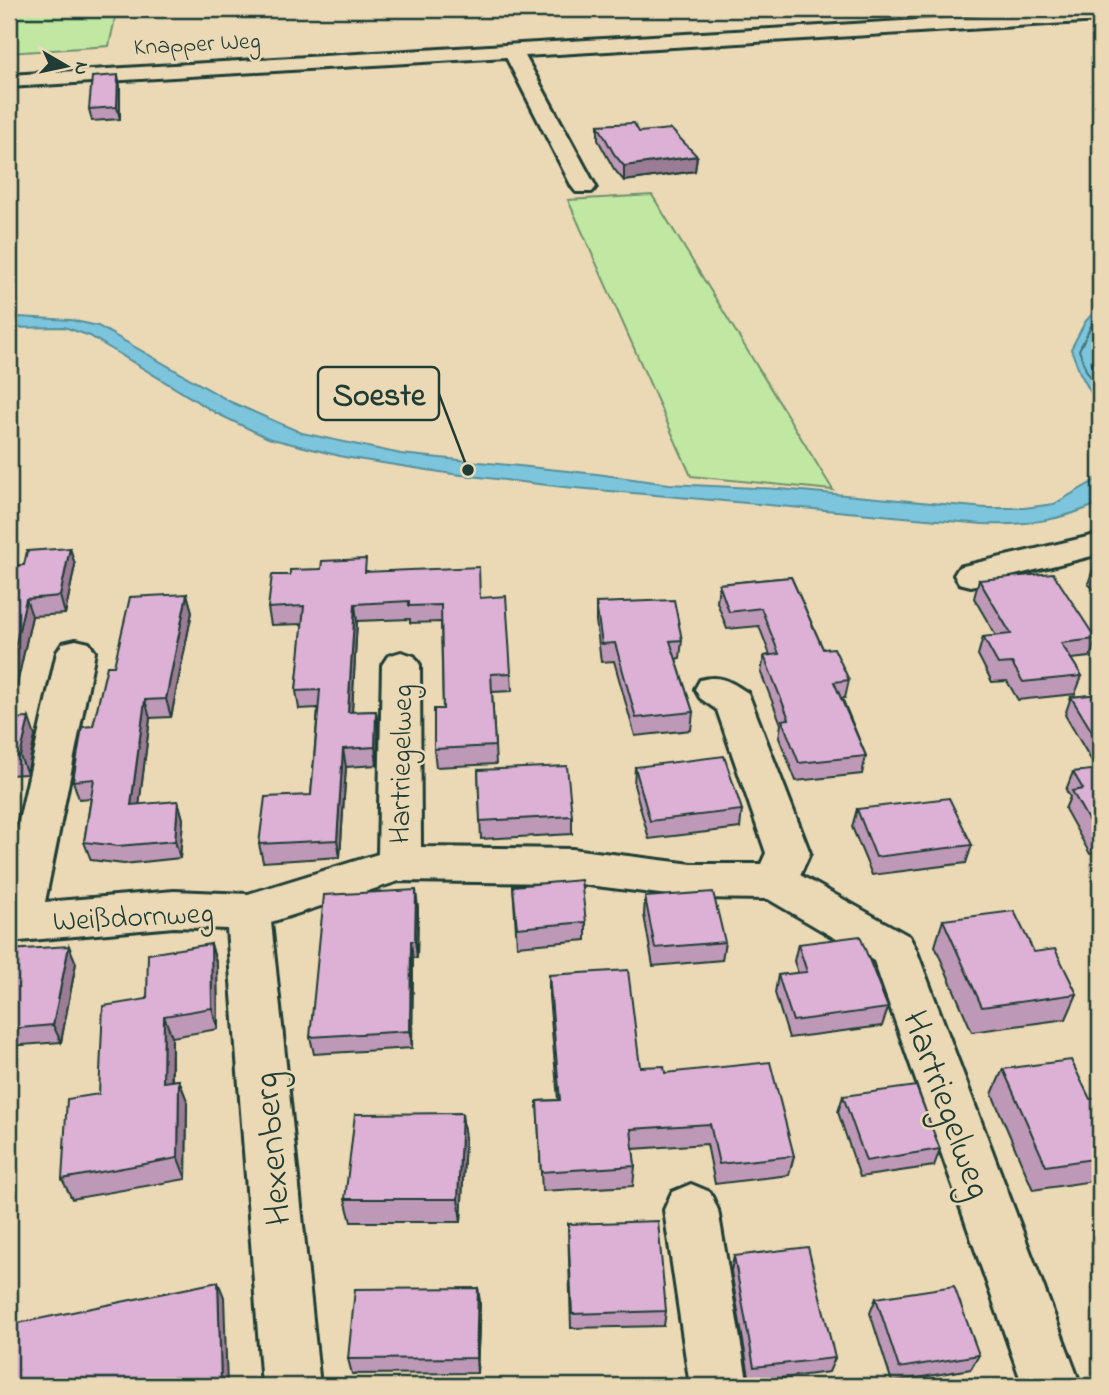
<svg xmlns="http://www.w3.org/2000/svg" width="1109" height="1395" viewBox="0 0 1109 1395" font-family="'Indie Flower',sans-serif">
  <rect width="100%" height="100%" fill="#ebd9b6"/>
  <filter id="ink" filterUnits="userSpaceOnUse"><feTurbulence type="fractalNoise" baseFrequency=".0143" numOctaves="2"/><feDisplacementMap in="SourceGraphic" scale="14" xChannelSelector="R" yChannelSelector="G"/><feConvolveMatrix kernelMatrix="1 2 1 2 8 2 1 2 1" color-interpolation-filters="sRGB"/></filter>
  <g filter="url(#ink)">
    <path fill="#c0e8a3" stroke="#70926c" stroke-width="2" d="M 9,9 L 117,9 L 109,46 L 9,53 Z
      M 652,195 L 833,490 L 691,476 L 568,200 Z"/>
    <path fill="#7cc5dc" stroke="#578f99" stroke-width="2" d="M 1100,305 L 1100,335 L 1097,339 L 1100,409 L 1080,373 L 1071,349 L 1085,322 Z
      M 19,317 L 71,320 L 98,326 L 231,402 L 302,433 L 401,454 L 597,474 L 669,484 L 780,489 L 986,508 L 1024,508 L 1054,504 L 1094,481 L 1100,474 L 1100,503 C 1061,520 1026,526 983,524 L 564,487 L 453,474 L 344,457 L 268,438 L 216,413 L 90,336 L 64,327 L 9,328 L 9,318 Z"/>
    <g fill="none" stroke-linecap="round" stroke-linejoin="round">
      <path stroke="#447377" stroke-width="2" d="M 1100,316 L 1091,326 L 1079,350 L 1086,370 L 1100,392"/>
      <defs>
        <path id="minor" d="M 1100,9 L 1100,21 L 525,56 L 596,187 L 592,192 L 576,192 L 572,187 L 506,57 L 9,87 L 9,75 Z
          M 1100,534 L 1100,554 L 971,586 L 959,583 L 954,575 L 959,567 Z
          M 76,640 L 89,643 L 95,652 L 45,902 L 174,891 L 248,894 L 378,854 L 382,665 L 388,656 L 401,652 L 414,656 L 420,665 L 421,847 L 572,849 L 692,864 L 761,864 L 766,853 L 717,710 L 700,698 L 695,689 L 700,680 C 721,674 731,682 748,693 L 810,853 L 800,875 L 909,936 L 916,949 L 1081,1386 L 1023,1386 L 874,961 L 768,899 L 692,898 L 572,883 L 399,881 L 271,922 L 320,1386 L 262,1386 L 227,929 L 174,927 L 9,942 L 9,865 L 57,652 L 63,643 Z
          M 691,1184 L 710,1192 L 718,1210 L 748,1386 L 690,1386 L 664,1210 L 672,1192 Z"/>
      </defs>
      <use href="#minor" stroke="#1f3d34" stroke-width="6"/>
      <use href="#minor" fill="#ebd9b6" fill-rule="evenodd"/>
    </g>
    <path fill="#be98b7" stroke="#1f3d34" stroke-width="2" d="M 120,86 L 120,119 L 92,121 L 89,109 Z
      M 598,125 L 639,132 L 697,156 L 695,171 L 624,181 L 614,169 L 598,140 Z
      M 70,548 L 75,565 L 65,614 L 32,616 L 9,719 L 35,736 L 27,774 L 9,775 L 9,566 L 24,565 Z
      M 1100,564 L 1100,594 L 1088,584 L 1094,566 Z
      M 321,569 L 367,571 L 480,598 L 511,673 L 512,691 L 492,692 L 496,764 L 436,767 L 434,749 L 443,709 L 441,622 L 410,623 L 410,619 L 357,621 L 352,712 L 376,711 L 378,729 L 377,765 L 346,767 L 340,857 L 263,862 L 259,844 L 311,795 L 318,708 L 299,709 L 296,691 L 303,624 L 271,625 L 268,608 L 290,575 Z
      M 791,577 L 823,649 L 849,680 L 845,698 L 842,698 L 866,756 L 862,774 L 796,781 L 779,738 L 781,724 L 761,673 L 764,656 L 770,655 L 759,626 L 727,629 L 717,602 L 719,584 Z
      M 979,580 L 1096,639 L 1090,657 L 1071,659 L 1082,676 L 1075,694 L 1018,700 L 1007,681 L 992,682 L 978,655 L 983,637 L 996,636 L 974,598 Z
      M 187,594 L 192,612 L 171,717 L 150,718 L 139,805 L 178,801 L 183,819 L 180,858 L 124,864 L 91,860 L 84,842 L 91,798 L 79,799 L 73,781 L 114,666 Z
      M 596,603 L 682,640 L 680,658 L 676,659 L 693,712 L 691,730 L 635,736 L 614,661 L 601,662 L 596,621 Z
      M 1100,694 L 1100,852 L 1090,854 L 1065,809 L 1070,797 L 1066,790 L 1073,772 L 1097,770 L 1065,715 L 1071,697 Z
      M 635,767 L 742,810 L 740,828 L 649,839 L 634,785 Z
      M 478,770 L 572,816 L 572,834 L 481,839 Z
      M 857,809 L 972,845 L 966,863 L 872,875 L 852,827 Z
      M 513,886 L 586,922 L 586,940 L 517,946 Z
      M 645,897 L 725,942 L 722,960 L 653,966 L 644,915 Z
      M 418,908 L 417,958 L 413,958 L 412,1048 L 314,1054 L 310,1037 Z
      M 943,920 L 1034,952 L 1077,994 L 1066,1019 L 972,1032 L 935,946 Z
      M 211,944 L 217,966 L 218,1029 L 172,1037 L 172,1081 L 179,1080 L 187,1101 L 186,1179 L 72,1199 L 62,1179 L 99,1094 L 147,999 Z
      M 798,944 L 888,1008 L 882,1026 L 789,1038 L 775,993 L 778,975 L 798,973 L 794,961 Z
      M 9,950 L 76,963 L 61,1042 L 9,1046 Z
      M 549,975 L 640,1067 L 665,1073 L 794,1156 L 789,1175 L 715,1184 L 707,1144 L 633,1149 L 635,1166 L 633,1186 L 542,1191 L 537,1101 L 558,1100 L 549,996 Z
      M 1003,1069 L 1090,1099 L 1100,1098 L 1100,1180 L 1033,1190 L 992,1094 Z
      M 843,1096 L 940,1149 L 934,1166 L 860,1177 L 838,1112 Z
      M 465,1138 L 461,1222 L 351,1222 L 345,1199 Z
      M 568,1224 L 666,1311 L 664,1326 L 571,1328 Z
      M 734,1256 L 835,1358 L 829,1372 L 750,1382 L 731,1271 Z
      M 478,1288 L 480,1303 L 477,1373 L 352,1374 L 348,1359 Z
      M 876,1298 L 979,1355 L 971,1369 L 892,1382 L 870,1313 Z"/>
    <path fill="#9b7c95" stroke="#1f3d34" stroke-width="2" d="M 118,75 L 120,86 L 120,119 L 117,107 Z
      M 697,156 L 695,171 L 624,181 L 624,166 Z
      M 70,548 L 75,565 L 65,614 L 60,596 Z
      M 187,594 L 192,612 L 171,717 L 166,699 Z
      M 26,599 L 32,616 L 9,721 L 9,673 Z
      M 355,604 L 357,621 L 351,730 L 348,712 Z
      M 145,700 L 150,718 L 137,823 L 131,805 Z
      M 376,711 L 378,729 L 377,765 L 375,747 Z
      M 29,718 L 35,736 L 27,774 L 20,756 Z
      M 343,749 L 346,767 L 340,857 L 337,840 Z
      M 178,801 L 183,819 L 180,858 L 175,841 Z
      M 416,890 L 418,908 L 417,958 L 415,941 Z
      M 411,941 L 413,958 L 412,1048 L 410,1031 Z
      M 211,944 L 217,966 L 218,1029 L 212,1008 Z
      M 69,946 L 76,963 L 61,1042 L 53,1025 Z
      M 164,1016 L 172,1037 L 171,1104 L 163,1082 Z
      M 179,1080 L 187,1101 L 186,1179 L 178,1158 Z
      M 462,1113 L 465,1138 L 461,1222 L 458,1199 Z
      M 218,1282 L 224,1297 L 227,1386 L 222,1386 L 221,1384 Z
      M 478,1288 L 480,1303 L 477,1373 L 476,1358 Z"/>
    <path fill="#ddb1d5" stroke="#1f3d34" stroke-width="2" d="M 118,75 L 117,107 L 89,109 L 92,77 Z
      M 634,123 L 639,132 L 671,129 L 697,156 L 624,166 L 614,154 L 598,125 Z
      M 70,548 L 60,596 L 26,599 L 9,673 L 9,566 L 24,565 L 27,551 Z
      M 366,559 L 365,572 L 479,567 L 480,598 L 506,596 L 511,673 L 491,674 L 495,746 L 434,749 L 434,709 L 443,709 L 441,605 L 409,606 L 409,601 L 355,604 L 348,712 L 376,711 L 375,747 L 343,749 L 337,840 L 259,844 L 265,797 L 311,795 L 320,690 L 296,691 L 304,606 L 268,608 L 272,575 L 290,575 L 290,570 L 321,569 L 322,561 Z
      M 1100,564 L 1100,571 L 1094,566 Z
      M 1053,573 L 1096,639 L 1061,643 L 1082,676 L 1023,682 L 1012,663 L 998,664 L 983,637 L 1011,634 L 979,580 Z
      M 791,577 L 823,649 L 834,648 L 849,680 L 834,682 L 866,756 L 799,763 L 782,720 L 789,719 L 764,656 L 779,654 L 761,608 L 729,612 L 719,584 Z
      M 187,594 L 166,699 L 145,700 L 131,805 L 178,801 L 175,841 L 118,846 L 84,842 L 94,779 L 73,781 L 82,727 L 93,726 L 107,666 L 114,666 L 130,597 Z
      M 674,600 L 682,640 L 670,641 L 693,712 L 636,718 L 615,643 L 602,644 L 596,603 Z
      M 1100,694 L 1100,745 L 1071,697 Z
      M 29,718 L 20,756 L 9,757 L 9,719 Z
      M 724,756 L 742,810 L 650,821 L 635,767 Z
      M 567,766 L 572,816 L 480,821 L 478,770 Z
      M 1100,769 L 1100,835 L 1097,836 L 1072,791 L 1083,789 L 1073,772 Z
      M 949,798 L 972,845 L 876,857 L 857,809 Z
      M 581,880 L 586,922 L 517,928 L 513,886 Z
      M 416,890 L 415,941 L 411,941 L 410,1031 L 310,1037 L 324,895 Z
      M 713,892 L 725,942 L 655,948 L 645,897 Z
      M 1014,911 L 1034,952 L 1055,949 L 1077,994 L 982,1007 L 943,920 Z
      M 860,936 L 888,1008 L 793,1021 L 778,975 L 807,972 L 798,944 Z
      M 211,944 L 212,1008 L 164,1016 L 163,1082 L 179,1080 L 178,1158 L 62,1179 L 67,1099 L 99,1094 L 103,1006 L 147,999 L 148,954 Z
      M 69,946 L 53,1025 L 9,1029 L 9,950 Z
      M 628,970 L 640,1067 L 664,1066 L 665,1073 L 770,1062 L 794,1156 L 719,1164 L 710,1124 L 631,1129 L 635,1166 L 541,1172 L 537,1101 L 560,1100 L 549,975 Z
      M 1071,1060 L 1090,1099 L 1100,1098 L 1100,1158 L 1046,1166 L 1003,1069 Z
      M 916,1086 L 940,1149 L 866,1161 L 843,1096 Z
      M 462,1113 L 458,1199 L 345,1199 L 355,1114 Z
      M 658,1221 L 666,1311 L 572,1314 L 568,1224 Z
      M 808,1247 L 835,1358 L 754,1367 L 734,1256 Z
      M 218,1282 L 221,1384 L 208,1386 L 9,1386 L 9,1325 Z
      M 954,1286 L 979,1355 L 899,1368 L 876,1298 Z
      M 478,1288 L 476,1358 L 348,1359 L 355,1289 Z"/>
  </g>
  <g text-anchor="middle" stroke-width="5" stroke-linejoin="round" paint-order="stroke">
    <g font-size="24" fill="#1f3d34" stroke="#ebd9b6">
      <text transform="translate(197 43) rotate(-3)" y="8">Knapper Weg</text>
    </g>
    <g font-size="30" fill="#1f3d34" stroke="#ebd9b6">
      <text transform="translate(400 764) rotate(-89)" y="10">Hartriegelweg</text>
      <text transform="translate(133 916) rotate(-3)" y="10">Weißdornweg</text>
    </g>
    <g font-size="37" fill="#1f3d34" stroke="#ebd9b6">
      <text transform="translate(949 1104) rotate(70)" y="13">Hartriegelweg</text>
      <text transform="translate(270 1149) rotate(-95)" y="13">Hexenberg</text>
    </g>
  </g>
  <path fill="none" stroke="#1f3d34" stroke-width="2.5" d="M468 470L439 394"/>
  <circle fill="#1f3d34" stroke="#ebd9b6" stroke-width="2.5" cx="468" cy="470" r="7"/>
  <rect fill="#ebd9b6" stroke="#1f3d34" stroke-width="2.5" x="318" y="367" width="121" height="53" rx="7"/>
  <g font-size="32" text-anchor="middle" font-weight="bold" fill="#1f3d34">
    <text x="379" y="405">Soeste</text>
  </g>
  <rect width="1109" height="1395" fill="none" stroke="#ebd9b6" stroke-width="35"/>
  <rect x="18" y="18" width="1074" height="1360" fill="none" stroke="#1f3d34" stroke-width="2.5" filter="url(#ink)"/>
  <g transform="translate(66 66) rotate(99)" stroke="#ebd9b6" stroke-width="5" paint-order="stroke">
  <path d="M0-5L12 26L0 18L-12 26Z" fill="#1f3d34"/>
  <text y="-10" font-size="19" font-weight="bold" text-anchor="middle" fill="#1f3d34">N</text>
  </g>
</svg>
